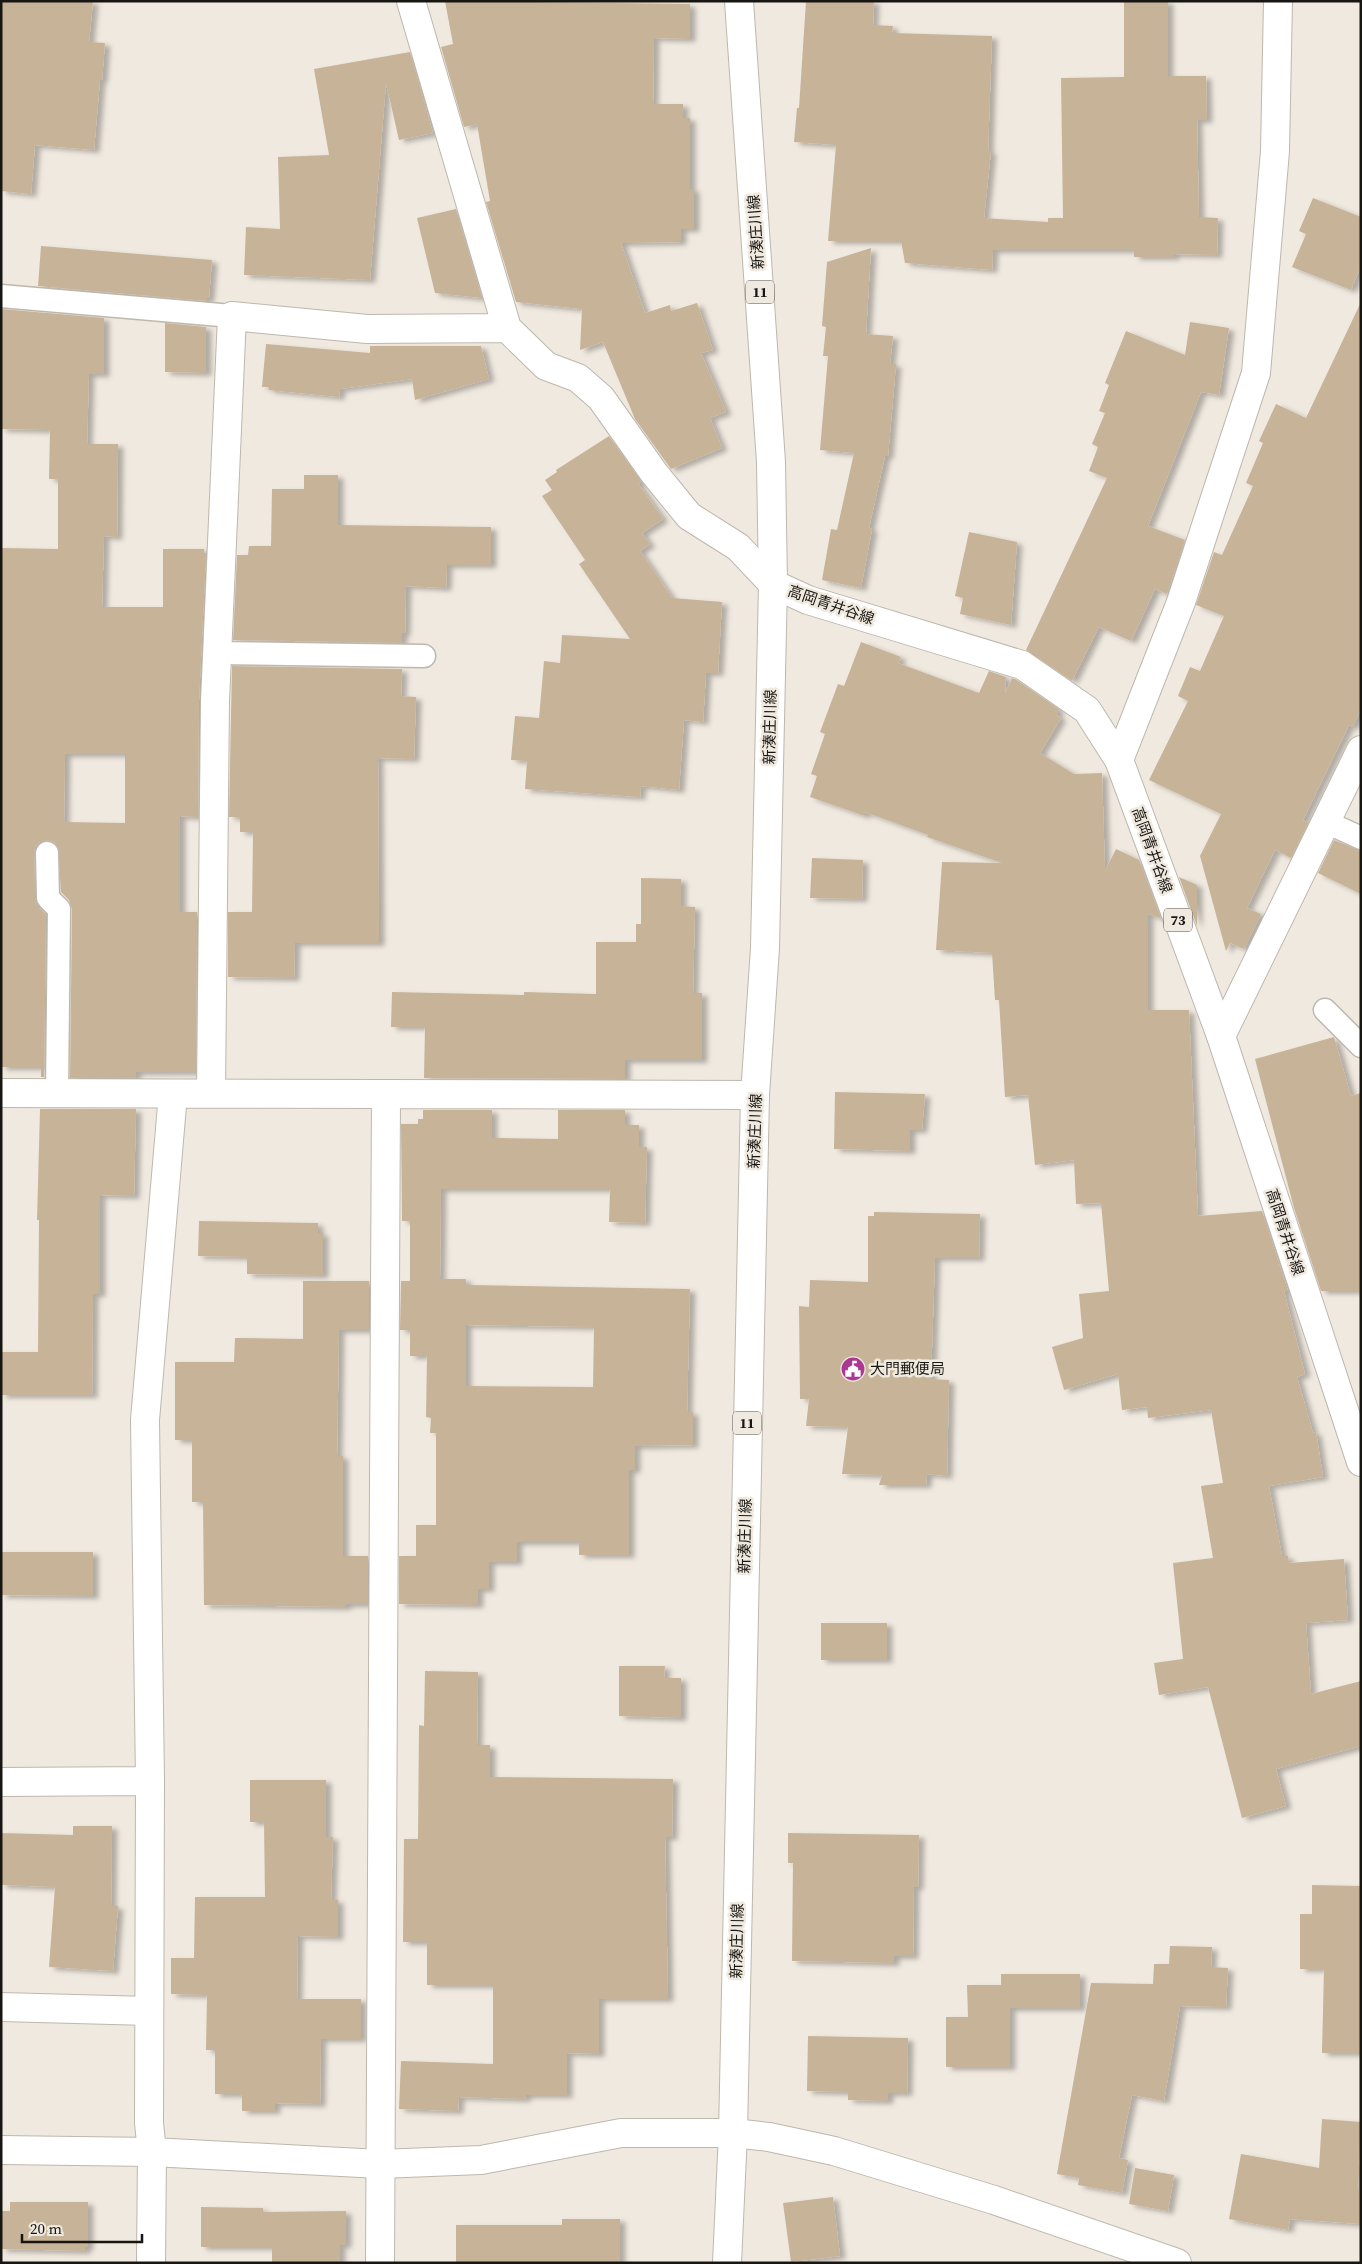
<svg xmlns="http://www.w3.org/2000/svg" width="1362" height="2264" viewBox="0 0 1362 2264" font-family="'Source Serif 4','Noto Sans JP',serif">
  <defs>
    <filter id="shadow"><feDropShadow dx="5.5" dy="3" stdDeviation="2.5" flood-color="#0004"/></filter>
  </defs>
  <rect width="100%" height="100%" fill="#f0e9df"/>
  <path fill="#c7b398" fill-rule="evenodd" filter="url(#shadow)" d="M 1,1 L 93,1 L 89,42 L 105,43 L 102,80 L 100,80 L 94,150 L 35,145 L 31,194 L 1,191 Z
    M 445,1 L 690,4 L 690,39 L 654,38 L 653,104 L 683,104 L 683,118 L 690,118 L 690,189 L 694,189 L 694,229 L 681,229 L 681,242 L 621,243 L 645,313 L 670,305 L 671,311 L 697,303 L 713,350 L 701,353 L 726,412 L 710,418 L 722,448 L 671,469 L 635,419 L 603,342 L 580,350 L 582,309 L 516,302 L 486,202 L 490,201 L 477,124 L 464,127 L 441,47 L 453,44 Z
    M 806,1 L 874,1 L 873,25 L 893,26 L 892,33 L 992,36 L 988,151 L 991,151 L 984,218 L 1048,222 L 1048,218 L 1063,218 L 1061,78 L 1124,77 L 1124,1 L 1168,1 L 1168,76 L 1206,76 L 1207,120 L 1197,120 L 1199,217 L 1218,218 L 1217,255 L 1174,254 L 1174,257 L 1134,257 L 1134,250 L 993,250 L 992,270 L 905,263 L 901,241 L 828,241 L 836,145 L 794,142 L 797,108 L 799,108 Z
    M 410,52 L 433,133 L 399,140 L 386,83 L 370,280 L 244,275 L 246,227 L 280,229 L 278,157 L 329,155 L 314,69 Z
    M 1313,198 L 1361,217 L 1361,265 L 1351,290 L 1292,267 L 1306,234 L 1299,231 Z
    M 456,209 L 482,298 L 435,293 L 417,218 Z
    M 41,246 L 212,260 L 209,298 L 207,298 L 207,301 L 38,286 Z
    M 871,248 L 866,334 L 893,336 L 890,364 L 896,364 L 888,456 L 885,456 L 869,528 L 872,529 L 861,588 L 822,580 L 831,529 L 837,530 L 854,453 L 820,450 L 828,356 L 823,356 L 826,327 L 822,326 L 827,262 Z
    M 1361,302 L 1361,708 L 1353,727 L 1349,725 L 1303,820 L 1308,823 L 1291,858 L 1275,850 L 1247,908 L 1261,914 L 1244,949 L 1230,943 L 1226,951 L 1200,856 L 1221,814 L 1149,780 L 1188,701 L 1178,696 L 1190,667 L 1200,671 L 1224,616 L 1196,605 L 1214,552 L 1222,555 L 1253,486 L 1246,483 L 1263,443 L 1259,441 L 1276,404 L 1306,418 Z
    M 1,309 L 104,318 L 104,374 L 89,374 L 87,444 L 118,444 L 117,537 L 104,536 L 102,607 L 163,607 L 163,549 L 204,549 L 204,553 L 206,553 L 199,700 L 198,817 L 180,816 L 180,912 L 197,912 L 196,1072 L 136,1072 L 136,1078 L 70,1078 L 72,909 L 69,900 L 61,892 L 58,847 L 54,842 L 47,840 L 40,842 L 35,847 L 34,853 L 35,898 L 38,907 L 46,914 L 44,1077 L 41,1077 L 41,1067 L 1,1067 L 1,548 L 58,549 L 58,479 L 49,479 L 50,430 L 1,429 ZM 65,754 L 125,754 L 125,823 L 64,822 Z
    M 1190,322 L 1229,328 L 1219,395 L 1201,392 L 1148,526 L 1185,540 L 1167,594 L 1155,589 L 1131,641 L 1099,627 L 1072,681 L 1026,650 L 1107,478 L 1089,471 L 1098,447 L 1092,444 L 1105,413 L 1099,411 L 1109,385 L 1105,383 L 1126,331 L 1185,355 Z
    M 165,323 L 206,327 L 206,373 L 165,372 Z
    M 266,344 L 370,353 L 370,346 L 481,346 L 489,379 L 415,400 L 412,379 L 340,389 L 339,397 L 269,390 L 269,387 L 262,387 Z
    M 609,436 L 641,481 L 638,483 L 663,519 L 642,533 L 650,544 L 640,551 L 672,598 L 722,602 L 718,673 L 706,673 L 703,722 L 684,720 L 679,790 L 641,786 L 640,797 L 525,789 L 527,761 L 511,760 L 515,716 L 539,718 L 544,661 L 560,663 L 562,635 L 630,639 L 579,564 L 585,560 L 542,496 L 552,490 L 545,480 L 557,472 L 556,470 Z
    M 304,475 L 338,475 L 338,525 L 491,527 L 491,565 L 447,565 L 446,588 L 406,586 L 405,633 L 402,633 L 402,643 L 233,640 L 237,555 L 248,555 L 249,546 L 271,546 L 272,489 L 304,489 Z
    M 969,532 L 1017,542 L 1011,625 L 960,614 L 963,598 L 955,596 Z
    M 861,642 L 901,657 L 898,663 L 979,693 L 989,671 L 1006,677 L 1005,694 L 1012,678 L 1015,679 L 1059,709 L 1056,715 L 1061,718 L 1040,753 L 1074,774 L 1102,773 L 1105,871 L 1116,849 L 1139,860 L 1161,918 L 1148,914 L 1148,1010 L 1189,1010 L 1198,1216 L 1262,1211 L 1288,1291 L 1284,1291 L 1305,1374 L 1297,1377 L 1313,1433 L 1316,1432 L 1323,1477 L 1269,1486 L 1282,1556 L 1288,1556 L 1289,1563 L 1344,1559 L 1348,1620 L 1306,1623 L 1311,1694 L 1361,1681 L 1361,1746 L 1276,1769 L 1286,1806 L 1242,1818 L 1208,1687 L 1159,1695 L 1154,1663 L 1183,1659 L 1173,1563 L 1213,1558 L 1201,1486 L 1223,1483 L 1211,1410 L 1148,1418 L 1147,1407 L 1122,1410 L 1118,1374 L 1064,1390 L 1052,1347 L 1083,1338 L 1079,1294 L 1109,1291 L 1101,1203 L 1076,1204 L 1074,1160 L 1035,1165 L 1028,1095 L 1005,1097 L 999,1000 L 995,1000 L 992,953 L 936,950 L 942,862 L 1002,863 L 927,837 L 928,835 L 865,812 L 865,816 L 810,797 L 817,776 L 811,774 L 825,734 L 820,732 L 838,684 L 844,686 Z
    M 232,666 L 402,669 L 401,696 L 416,697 L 414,759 L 378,758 L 379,943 L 295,943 L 294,978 L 228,977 L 228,912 L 252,912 L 253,832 L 240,832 L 240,817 L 229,817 Z
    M 1334,840 L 1361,851 L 1361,894 L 1318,873 Z
    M 812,858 L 863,860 L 862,899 L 810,898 Z
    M 1179,877 L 1197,885 L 1197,926 Z
    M 641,878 L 681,879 L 681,906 L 695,907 L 693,993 L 702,993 L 702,1060 L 625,1060 L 625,1079 L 424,1078 L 425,1027 L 391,1027 L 392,992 L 524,995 L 524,992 L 596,994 L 596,942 L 636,942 L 636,924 L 641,924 Z
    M 1334,1037 L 1351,1096 L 1361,1093 L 1361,1291 L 1321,1291 L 1294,1208 L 1255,1059 Z
    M 835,1092 L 925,1094 L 922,1130 L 910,1130 L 910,1151 L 834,1149 Z
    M 40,1109 L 136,1109 L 134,1196 L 100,1195 L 100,1294 L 93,1294 L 92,1395 L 1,1395 L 1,1352 L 38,1352 L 39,1220 L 37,1220 Z
    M 423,1110 L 492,1110 L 492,1138 L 558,1139 L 558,1110 L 625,1110 L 625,1125 L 639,1125 L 639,1147 L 647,1147 L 645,1223 L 609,1222 L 610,1189 L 441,1189 L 440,1279 L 466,1279 L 466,1285 L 690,1289 L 687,1412 L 693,1412 L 693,1445 L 635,1446 L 635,1470 L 629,1470 L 629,1555 L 579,1555 L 579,1542 L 517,1542 L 517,1562 L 489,1562 L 489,1589 L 478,1589 L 478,1605 L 399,1604 L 399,1556 L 416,1556 L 416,1525 L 436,1525 L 436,1433 L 430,1433 L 431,1418 L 426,1417 L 427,1356 L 410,1356 L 410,1330 L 400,1330 L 401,1281 L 410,1281 L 410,1221 L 402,1221 L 401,1124 L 418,1124 L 418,1119 L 423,1119 ZM 466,1325 L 594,1327 L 593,1387 L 466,1386 Z
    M 874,1212 L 980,1214 L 979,1258 L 935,1258 L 931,1379 L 949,1380 L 947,1476 L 927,1474 L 926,1485 L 879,1485 L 882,1475 L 842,1474 L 848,1427 L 806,1426 L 809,1399 L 800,1399 L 799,1306 L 809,1307 L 810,1280 L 868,1282 L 868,1216 L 874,1216 Z
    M 199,1221 L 318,1223 L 318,1233 L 323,1233 L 323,1275 L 247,1274 L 247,1257 L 198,1256 Z
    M 303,1281 L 369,1281 L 369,1330 L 339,1330 L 337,1456 L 343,1456 L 343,1556 L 368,1556 L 368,1604 L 346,1604 L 346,1607 L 204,1605 L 203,1502 L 192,1502 L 192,1440 L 175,1440 L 175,1362 L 234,1362 L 235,1338 L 303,1339 Z
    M 1,1552 L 93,1552 L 93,1596 L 1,1595 Z
    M 821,1623 L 887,1623 L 887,1660 L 821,1660 Z
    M 619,1666 L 665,1666 L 664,1678 L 681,1678 L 681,1718 L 619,1716 Z
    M 425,1671 L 478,1672 L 477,1745 L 490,1745 L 490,1777 L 673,1779 L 672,1837 L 665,1837 L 668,1999 L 599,1999 L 599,2054 L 567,2053 L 567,2095 L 526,2095 L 525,2099 L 459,2097 L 458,2111 L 399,2109 L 401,2061 L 493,2064 L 493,1985 L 427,1985 L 427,1942 L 403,1942 L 404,1839 L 418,1839 L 419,1725 L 424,1726 Z
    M 250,1780 L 326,1780 L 326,1837 L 333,1837 L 331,1900 L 338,1900 L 338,1937 L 298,1936 L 297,1999 L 361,1999 L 361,2039 L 321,2039 L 320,2104 L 275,2103 L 275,2111 L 242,2111 L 242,2094 L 215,2094 L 215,2050 L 206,2050 L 207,1995 L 171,1994 L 171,1958 L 194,1958 L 195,1897 L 265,1897 L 264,1822 L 250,1822 Z
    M 73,1826 L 112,1826 L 111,1906 L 118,1906 L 113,1971 L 49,1967 L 55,1887 L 1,1885 L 1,1833 L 73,1835 Z
    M 788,1833 L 919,1835 L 918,1887 L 914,1887 L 913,1956 L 894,1956 L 894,1963 L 792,1961 L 793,1863 L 788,1863 Z
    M 1312,1885 L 1361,1886 L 1360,2053 L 1322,2053 L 1324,1969 L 1300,1969 L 1300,1914 L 1312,1914 Z
    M 1170,1946 L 1212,1947 L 1211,1967 L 1228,1968 L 1226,2007 L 1180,2006 L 1164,2101 L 1132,2095 L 1119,2158 L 1128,2160 L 1122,2193 L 1078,2185 L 1079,2178 L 1057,2174 L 1091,1983 L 1153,1984 L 1154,1964 L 1169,1964 Z
    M 1001,1974 L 1080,1974 L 1080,2008 L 1010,2008 L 1010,2067 L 946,2067 L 946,2017 L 968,2017 L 967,1985 L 1001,1985 Z
    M 808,2036 L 908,2038 L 907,2093 L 888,2093 L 888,2101 L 848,2100 L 848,2092 L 807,2091 Z
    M 1322,2119 L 1361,2122 L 1358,2190 L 1361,2191 L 1361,2224 L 1290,2219 L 1288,2230 L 1229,2219 L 1241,2154 L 1319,2168 Z
    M 1135,2168 L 1174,2175 L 1168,2211 L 1129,2204 Z
    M 833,2197 L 840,2256 L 791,2262 L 783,2203 Z
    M 10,2202 L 88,2202 L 88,2247 L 85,2247 L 85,2251 L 1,2249 L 1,2211 L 10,2211 Z
    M 201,2207 L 263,2208 L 263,2212 L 346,2211 L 346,2245 L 340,2245 L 340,2263 L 272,2263 L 272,2247 L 201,2247 Z
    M 562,2219 L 620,2219 L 620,2263 L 456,2263 L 456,2225 L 562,2225 Z"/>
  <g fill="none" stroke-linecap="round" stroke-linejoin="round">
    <defs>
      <path id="lane" d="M 1,296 L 232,316
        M 217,653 L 424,656
        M 1326,822 L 1361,838
        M 47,853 L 48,898 L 59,909 L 57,1094
        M 1325,1010 L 1361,1046"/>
      <path id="street" d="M 411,1 L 507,328 L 546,366 L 578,378 L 601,398 L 654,473 L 689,516 L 738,547 L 773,584
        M 1119,760 L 1181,602 L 1256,373 L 1275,151 L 1278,1
        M 1221,1036 L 1361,750
        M 211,1092 L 215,701 L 232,316 L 367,329 L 507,328
        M 1,1093 L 755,1095
        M 1,1782 L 150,1781
        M 1,2007 L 149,2011
        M 151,2263 L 152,2152 L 149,2123 L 150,1781 L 145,1420 L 173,1094
        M 380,2263 L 386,1096"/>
      <path id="secondary" d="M 1,2150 L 152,2152 L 380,2164 L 481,2160 L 621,2133 L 733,2133 L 769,2137 L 834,2151 L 994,2200 L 1177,2263"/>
      <path id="primary" d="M 773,584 L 808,600 L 1022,665 L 1087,710 L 1119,760 L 1221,1036 L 1361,1462
        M 727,2263 L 733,2133 L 755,1095 L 765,948 L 773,584 L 771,462 L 739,1"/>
    </defs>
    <use href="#lane" stroke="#beb7ad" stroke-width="25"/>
    <use href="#street" stroke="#beb7ad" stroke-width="30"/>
    <use href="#secondary" stroke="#beb7ad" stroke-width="30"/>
    <use href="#primary" stroke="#beb7ad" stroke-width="30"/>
    <use href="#lane" stroke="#fff" stroke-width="22"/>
    <use href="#street" stroke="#fff" stroke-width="28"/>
    <use href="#secondary" stroke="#fff" stroke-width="28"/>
    <use href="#primary" stroke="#fff" stroke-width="28"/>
  </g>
  <defs>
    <symbol id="civic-disc" viewBox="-11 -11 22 22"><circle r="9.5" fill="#ab3994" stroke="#f0e9df"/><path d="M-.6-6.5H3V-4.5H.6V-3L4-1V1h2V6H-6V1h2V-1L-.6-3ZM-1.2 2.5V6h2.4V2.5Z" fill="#fff"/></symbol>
  </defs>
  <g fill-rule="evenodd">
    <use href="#civic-disc" x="839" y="1355" width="28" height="28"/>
  </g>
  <g text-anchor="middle" stroke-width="5" stroke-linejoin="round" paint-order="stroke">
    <g fill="#f0e9df" stroke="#595550" stroke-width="1">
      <rect x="746" y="280.5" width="28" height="23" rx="4"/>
      <rect x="1164" y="908.5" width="28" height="23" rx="4"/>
      <rect x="733" y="1411.5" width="28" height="23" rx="4"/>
    </g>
    <g font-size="14" font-weight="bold" fill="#181612">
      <text x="760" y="297">11</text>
      <text x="1178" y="925">73</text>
      <text x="747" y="1428">11</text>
    </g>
    <g font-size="15" fill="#181612" stroke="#f0e9df">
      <text transform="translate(756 232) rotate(-94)" y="5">新湊庄川線</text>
      <text transform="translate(831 605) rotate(19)" y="5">高岡青井谷線</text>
      <text transform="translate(770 727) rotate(-89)" y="5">新湊庄川線</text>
      <text transform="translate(1152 850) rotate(70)" y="5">高岡青井谷線</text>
      <text transform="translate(755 1131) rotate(-88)" y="5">新湊庄川線</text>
      <text transform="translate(1285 1232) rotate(72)" y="5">高岡青井谷線</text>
      <text transform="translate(745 1536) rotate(-89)" y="5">新湊庄川線</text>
      <text transform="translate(737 1941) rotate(-89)" y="5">新湊庄川線</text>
    </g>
    <g font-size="15" fill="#181612" stroke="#f0e9df" text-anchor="start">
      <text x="870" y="1374">大門郵便局</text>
    </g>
  </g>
  <rect width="1362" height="2264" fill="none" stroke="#181612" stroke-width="5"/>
  <path d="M22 2234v8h120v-8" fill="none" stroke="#181612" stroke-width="2.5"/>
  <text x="30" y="2234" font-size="15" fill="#181612" stroke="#f0e9df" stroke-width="4" paint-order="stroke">20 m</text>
</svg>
